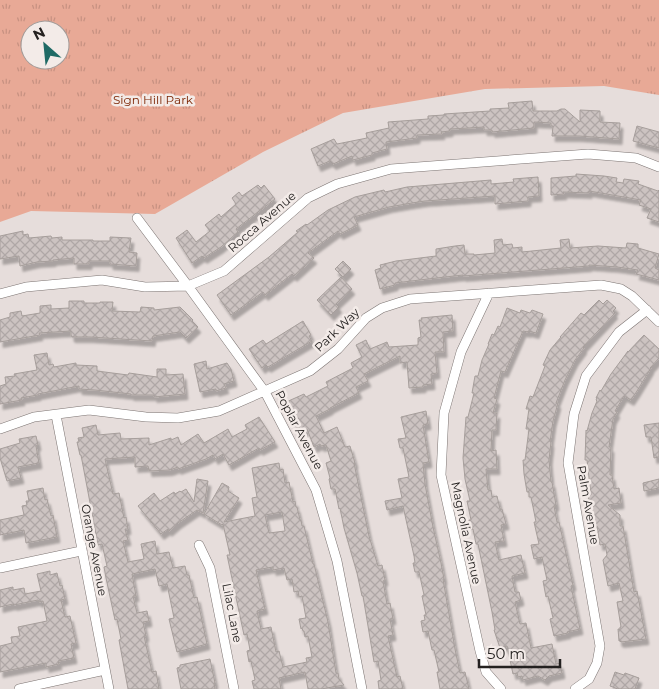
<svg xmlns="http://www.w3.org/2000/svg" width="659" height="689" viewBox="0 0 659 689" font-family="Montserrat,sans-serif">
  <defs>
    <pattern id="park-tufts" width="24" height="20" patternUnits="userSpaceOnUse" patternTransform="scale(1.25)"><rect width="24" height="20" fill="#e8a996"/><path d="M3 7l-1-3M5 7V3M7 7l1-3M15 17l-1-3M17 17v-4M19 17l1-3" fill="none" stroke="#c79181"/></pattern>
    <pattern id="building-cross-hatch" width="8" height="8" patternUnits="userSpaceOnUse" patternTransform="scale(1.25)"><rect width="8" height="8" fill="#ccc3c1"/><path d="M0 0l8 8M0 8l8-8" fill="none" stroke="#afa7a6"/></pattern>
    <filter id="shadow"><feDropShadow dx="3" dy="5.5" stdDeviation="1" flood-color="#0004"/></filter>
  </defs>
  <rect width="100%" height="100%" fill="#e6dddb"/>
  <path fill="url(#park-tufts)" fill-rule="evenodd" d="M 0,0 L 659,0 L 659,95 L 604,86 L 485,89 L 343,113 L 263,152 L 155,214 L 31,211 L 0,222 ZM 30,30 L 60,30 L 60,60 L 30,60 Z"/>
  <path fill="url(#building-cross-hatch)" stroke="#a69e9b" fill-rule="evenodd" filter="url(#shadow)" d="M 532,101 L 533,111 L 557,111 L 561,109 L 565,109 L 580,122 L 580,110 L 600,111 L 600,122 L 620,123 L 619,139 L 579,136 L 552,136 L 553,126 L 551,126 L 551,123 L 534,122 L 534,128 L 492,132 L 492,130 L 484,130 L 484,127 L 469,128 L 450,129 L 450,131 L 441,132 L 442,134 L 417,135 L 417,138 L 386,142 L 387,149 L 372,153 L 372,155 L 353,160 L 352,156 L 333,164 L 330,161 L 318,166 L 311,149 L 334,139 L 337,144 L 367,138 L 366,133 L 389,128 L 388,122 L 428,119 L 428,116 L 444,115 L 444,114 L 490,111 L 490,109 L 509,108 L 508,103 Z
    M 637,126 L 659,132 L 659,148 L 633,141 Z
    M 576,174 L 604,176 L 617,178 L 616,182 L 623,183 L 624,179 L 639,181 L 638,184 L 658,191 L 659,190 L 659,222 L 647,218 L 651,209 L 639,205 L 641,200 L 589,191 L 589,193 L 563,192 L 564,194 L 551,195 L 551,178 L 576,176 Z
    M 538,177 L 539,196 L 528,197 L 528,201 L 495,204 L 495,196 L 425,201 L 412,203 L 389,207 L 354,217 L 358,225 L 340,234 L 338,231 L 308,253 L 314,258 L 294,276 L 292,274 L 265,295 L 263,292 L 231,315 L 217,295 L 269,257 L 298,232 L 296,231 L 306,224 L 307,225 L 328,210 L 355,197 L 384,190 L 385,192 L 407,187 L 491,180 L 491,184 L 514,182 L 513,179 Z
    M 258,185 L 261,188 L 264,185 L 275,199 L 236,229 L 238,232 L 221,247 L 204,258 L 202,256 L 192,263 L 176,238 L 187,230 L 196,242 L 210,231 L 205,225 L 219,214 L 221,217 L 236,204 L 232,198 L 239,192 L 242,196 Z
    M 23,231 L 23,235 L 28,234 L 29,238 L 51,236 L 52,238 L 62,237 L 62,240 L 93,240 L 93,241 L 110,241 L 110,237 L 131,238 L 129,252 L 137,253 L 136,266 L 110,264 L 110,261 L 89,261 L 89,264 L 74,264 L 74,258 L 53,260 L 53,261 L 37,262 L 20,266 L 19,256 L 0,259 L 0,236 Z
    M 502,239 L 503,245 L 512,244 L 513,248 L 522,247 L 522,252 L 561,248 L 560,240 L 569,239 L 570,248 L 598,246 L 626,248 L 627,243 L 638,244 L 638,248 L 659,254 L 655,268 L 659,270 L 659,280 L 636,274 L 638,270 L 617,267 L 589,265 L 589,266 L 463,276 L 463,275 L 428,279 L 395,283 L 395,285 L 380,289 L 375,270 L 381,268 L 380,265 L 396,261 L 436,256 L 436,249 L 455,246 L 464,245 L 465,254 L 474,254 L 474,255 L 495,253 L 494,240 Z
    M 343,261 L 351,269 L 343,277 L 335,269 Z
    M 341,277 L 352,289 L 336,304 L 339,307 L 331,315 L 317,300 Z
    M 599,300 L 603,304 L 607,300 L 616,308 L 613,311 L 615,313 L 583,347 L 584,348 L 575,360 L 565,380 L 556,403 L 558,403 L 553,421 L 550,442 L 551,442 L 549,460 L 551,482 L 552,482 L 556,505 L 554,506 L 557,522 L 559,522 L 573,585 L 571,586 L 580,629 L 567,632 L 568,633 L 554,636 L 550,619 L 553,618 L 548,596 L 546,597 L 543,581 L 547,580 L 542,557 L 534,559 L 531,545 L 539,544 L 534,522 L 536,522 L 531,497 L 529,497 L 529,492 L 527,492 L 524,474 L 523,460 L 525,460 L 529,429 L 526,429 L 529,409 L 526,409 L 530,396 L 533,397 L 545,366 L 543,365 L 550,350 L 561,337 L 560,337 L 581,313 L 584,315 Z
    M 69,301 L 84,301 L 84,303 L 100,303 L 100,302 L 113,302 L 112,311 L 140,312 L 141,307 L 154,308 L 154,310 L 180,307 L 193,320 L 192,321 L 198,327 L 186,338 L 180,332 L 153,336 L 152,341 L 90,337 L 72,337 L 72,336 L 71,336 L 71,331 L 39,333 L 40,335 L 0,342 L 0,320 L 10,317 L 10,313 L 21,311 L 22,316 L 40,313 L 40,306 L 51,305 L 51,309 L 69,308 Z
    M 507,308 L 520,313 L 521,310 L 530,313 L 532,310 L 543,314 L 536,333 L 528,331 L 528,332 L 523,331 L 505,372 L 501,371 L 494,398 L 497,399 L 493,413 L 497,413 L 496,430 L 492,430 L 491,451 L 496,450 L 497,469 L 486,469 L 488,490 L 491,490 L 492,497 L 497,496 L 500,509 L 502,509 L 506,524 L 501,525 L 504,541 L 495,542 L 499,560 L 521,555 L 525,573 L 512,576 L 515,592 L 519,592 L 521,600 L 515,602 L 520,624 L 526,623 L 531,648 L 552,644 L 556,664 L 560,663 L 562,673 L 549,676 L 545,680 L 538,676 L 523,680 L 522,676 L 518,677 L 517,673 L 513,674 L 507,646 L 500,648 L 494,630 L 495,630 L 492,612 L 478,544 L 476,544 L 473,529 L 471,529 L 469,520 L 471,520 L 467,501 L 470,501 L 465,479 L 463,458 L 466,417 L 468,417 L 474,393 L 472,393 L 475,376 L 478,376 L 482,360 L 489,344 L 488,344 L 492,334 L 494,335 L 498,326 L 500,327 Z
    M 452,315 L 453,331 L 443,332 L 444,352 L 435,352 L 437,373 L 431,374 L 432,384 L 423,385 L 423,387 L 409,388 L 407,362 L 400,363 L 400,356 L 364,374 L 368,381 L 356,387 L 359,393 L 330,408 L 330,409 L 316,416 L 324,433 L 337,427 L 345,447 L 350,446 L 355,463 L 354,463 L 369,536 L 378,566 L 382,565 L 385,580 L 383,581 L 387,604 L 390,603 L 393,619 L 390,619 L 393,635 L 388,636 L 397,677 L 400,676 L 403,689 L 379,689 L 378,681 L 381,680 L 378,661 L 374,662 L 363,596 L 362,596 L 357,573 L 344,528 L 340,508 L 339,509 L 335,489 L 331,489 L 329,479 L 330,478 L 326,463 L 331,461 L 326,445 L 321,446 L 320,444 L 314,447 L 307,429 L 301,432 L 298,425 L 296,426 L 284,403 L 304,394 L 306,397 L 328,386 L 326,382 L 353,368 L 351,363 L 362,357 L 356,345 L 366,340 L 370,349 L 387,342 L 389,347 L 418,345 L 418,338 L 421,337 L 419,320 L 422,320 L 421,318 Z
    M 303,321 L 311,335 L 309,336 L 312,341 L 268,367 L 266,365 L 262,368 L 249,349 L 263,340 L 266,344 Z
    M 644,335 L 659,349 L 659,358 L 650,368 L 651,368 L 637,391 L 631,400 L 624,396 L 615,411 L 617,412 L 613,419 L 609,447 L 611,447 L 610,475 L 612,475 L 614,489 L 619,488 L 621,503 L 608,505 L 620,515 L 620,526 L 623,526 L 634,592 L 637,591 L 646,639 L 621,642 L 620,641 L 619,641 L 618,629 L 620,629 L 620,627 L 621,627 L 617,602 L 623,601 L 619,583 L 608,586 L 603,560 L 607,555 L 605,544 L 600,545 L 597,526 L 594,526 L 588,496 L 591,495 L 587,460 L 585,460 L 586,430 L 587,431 L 592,413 L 597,401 L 596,400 L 597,398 L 596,398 L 600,390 L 601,391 L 611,374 L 628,351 L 628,352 Z
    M 47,353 L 49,365 L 53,364 L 54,367 L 76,363 L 76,365 L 97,366 L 97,371 L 128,375 L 129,373 L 157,377 L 157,369 L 166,369 L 166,375 L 183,374 L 185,394 L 154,397 L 154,395 L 131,395 L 131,394 L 95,390 L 79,389 L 79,386 L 38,394 L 38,395 L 21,398 L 22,400 L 0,404 L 0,386 L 6,384 L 5,377 L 15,376 L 14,374 L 37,370 L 34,355 Z
    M 206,361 L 207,369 L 227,363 L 231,369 L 234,381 L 224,384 L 226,388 L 216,391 L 216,389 L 200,392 L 194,364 Z
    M 426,411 L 428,424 L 423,425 L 429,462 L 423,463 L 425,484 L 433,527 L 441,563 L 444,579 L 443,579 L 455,649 L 460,673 L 465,672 L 469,689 L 440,689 L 437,672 L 439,672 L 434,650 L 432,650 L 428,631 L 423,632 L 421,621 L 425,620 L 424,615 L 426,615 L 422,596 L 424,595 L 419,572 L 415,572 L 413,563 L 415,563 L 414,556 L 403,506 L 387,510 L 385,501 L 402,498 L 398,479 L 409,477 L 403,448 L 400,448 L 398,439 L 406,438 L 401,417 Z
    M 259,417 L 275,442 L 260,450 L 259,448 L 229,465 L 223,454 L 215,459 L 213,455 L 206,459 L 178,469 L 178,467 L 170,470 L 149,471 L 148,466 L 135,467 L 135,457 L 105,459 L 113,494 L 119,493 L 124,518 L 126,517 L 128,529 L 125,529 L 128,540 L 123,541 L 128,562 L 144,559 L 141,544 L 155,541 L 157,554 L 169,552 L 173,568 L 185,566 L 187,575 L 189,575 L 194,598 L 197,597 L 207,644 L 177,652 L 169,619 L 174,618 L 167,584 L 159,586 L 155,569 L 132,574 L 136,596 L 133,596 L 137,613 L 147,611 L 149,621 L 143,622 L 146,636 L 144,636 L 152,672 L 156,671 L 159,689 L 128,689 L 119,640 L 121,639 L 117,619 L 115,620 L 106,578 L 104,567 L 107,566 L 102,544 L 98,545 L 81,455 L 80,455 L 77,442 L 79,442 L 78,438 L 84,437 L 82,428 L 96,425 L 98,435 L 120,433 L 121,439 L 149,438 L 149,445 L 171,438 L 171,440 L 178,437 L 181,445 L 198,434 L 204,443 L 228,429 L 232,437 L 247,429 L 245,425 Z
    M 659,423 L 659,457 L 654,458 L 651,437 L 646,437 L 644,425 Z
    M 36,436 L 38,445 L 36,446 L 39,463 L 18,467 L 21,478 L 7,481 L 0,458 L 0,449 L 20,443 L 19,439 Z
    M 279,463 L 280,470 L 283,469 L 285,483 L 289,482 L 293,502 L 295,501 L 296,507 L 297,507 L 300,520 L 301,520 L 302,526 L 304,526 L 313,564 L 314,564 L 328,622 L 336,673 L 338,673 L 339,679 L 344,685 L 321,689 L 308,689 L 305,672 L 279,678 L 281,689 L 254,689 L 252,681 L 255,680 L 251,661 L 249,662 L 247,651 L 250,650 L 247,634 L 244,635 L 227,555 L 230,555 L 223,524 L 222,525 L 204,514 L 222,483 L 229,487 L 228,491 L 239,498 L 224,522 L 255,516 L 252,498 L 257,497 L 252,468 ZM 282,512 L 285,531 L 269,533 L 265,515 ZM 273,567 L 273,570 L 284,568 L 287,580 L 292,579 L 294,592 L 298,591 L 299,597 L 302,596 L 306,618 L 299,619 L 301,629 L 302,628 L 303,631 L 304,631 L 305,637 L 308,636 L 312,657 L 306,658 L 307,662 L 283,667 L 279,651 L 276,652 L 271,627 L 261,629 L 257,611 L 265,609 L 256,570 Z
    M 197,479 L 208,481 L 203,513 L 197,510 L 178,523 L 169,531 L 168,529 L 161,534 L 138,506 L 154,493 L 160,501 L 174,492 L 175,494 L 180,491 L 181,492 L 186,489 L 194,502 Z
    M 659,479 L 659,488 L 644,491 L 643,483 Z
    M 43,488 L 45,500 L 47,499 L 51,516 L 53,515 L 57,537 L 26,543 L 24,530 L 0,535 L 0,520 L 24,515 L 22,506 L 27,505 L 26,501 L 29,501 L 27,491 Z
    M 50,571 L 50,575 L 57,573 L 60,586 L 62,585 L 65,599 L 61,600 L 65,617 L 70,616 L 76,643 L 71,644 L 74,658 L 58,661 L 59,664 L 46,667 L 46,663 L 0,672 L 0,646 L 12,643 L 11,637 L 20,636 L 18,627 L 47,621 L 43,601 L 39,602 L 38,600 L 14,605 L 13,604 L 0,607 L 0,590 L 13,587 L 13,590 L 24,588 L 25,594 L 41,591 L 37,574 Z
    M 210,659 L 215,683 L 214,683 L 215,689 L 181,689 L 177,668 L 180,667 L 180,665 Z
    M 615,672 L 624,675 L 625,673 L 639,678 L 635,689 L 618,689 L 610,686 Z"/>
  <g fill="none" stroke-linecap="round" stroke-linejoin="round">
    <defs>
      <path id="minor" d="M 137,218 L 188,286 L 265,392 L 316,490 L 337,561 L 362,689
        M 489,293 L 461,352 L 444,413 L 441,475 L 480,651 L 486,672 L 501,689
        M 0,294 L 26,287 L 102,280 L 145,287 L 188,286 L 224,271 L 308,198 L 337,184 L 391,169 L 588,154 L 636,158 L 659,167
        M 56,415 L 109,689
        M 0,429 L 34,417 L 89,410 L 146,417 L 178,418 L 219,411 L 310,371 L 338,349 L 366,318 L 382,308 L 410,299 L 601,285 L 621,289 L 632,296 L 659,322
        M 199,545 L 210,568 L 234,689
        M 0,568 L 81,551
        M 19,689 L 105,670
        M 575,689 L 589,679 L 597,663 L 600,646 L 568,463 L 574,414 L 586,376 L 619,332 L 647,310"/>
    </defs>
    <use href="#minor" stroke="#7c7472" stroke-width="10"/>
    <use href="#minor" stroke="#fff" stroke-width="9"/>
  </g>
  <g text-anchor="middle" stroke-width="5" stroke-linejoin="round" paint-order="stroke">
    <g font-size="12" fill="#7c2503" stroke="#f3ebe8">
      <text x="153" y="104">Sign Hill Park</text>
    </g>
    <g font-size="12" fill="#242120" stroke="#f3ebe8">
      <text transform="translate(262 222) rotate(-41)" y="4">Rocca Avenue</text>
      <text transform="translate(337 330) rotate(-44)" y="4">Park Way</text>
      <text transform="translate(299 430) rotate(62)" y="4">Poplar Avenue</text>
      <text transform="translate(588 505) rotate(80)" y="4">Palm Avenue</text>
      <text transform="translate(466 533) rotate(78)" y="4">Magnolia Avenue</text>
      <text transform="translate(94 550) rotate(79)" y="4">Orange Avenue</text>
      <text transform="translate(232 613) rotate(79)" y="4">Lilac Lane</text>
    </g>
  </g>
  <g transform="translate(45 45) rotate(333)"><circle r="24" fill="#f3ebe8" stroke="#a09a98"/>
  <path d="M0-4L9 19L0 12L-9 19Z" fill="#1f6a65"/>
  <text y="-8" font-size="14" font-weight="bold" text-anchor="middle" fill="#242120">N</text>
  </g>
  <path d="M479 659v8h81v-8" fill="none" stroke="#242120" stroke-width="2.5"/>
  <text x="487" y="659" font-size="15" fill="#242120" stroke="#f3ebe8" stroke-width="4" paint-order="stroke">50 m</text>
</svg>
